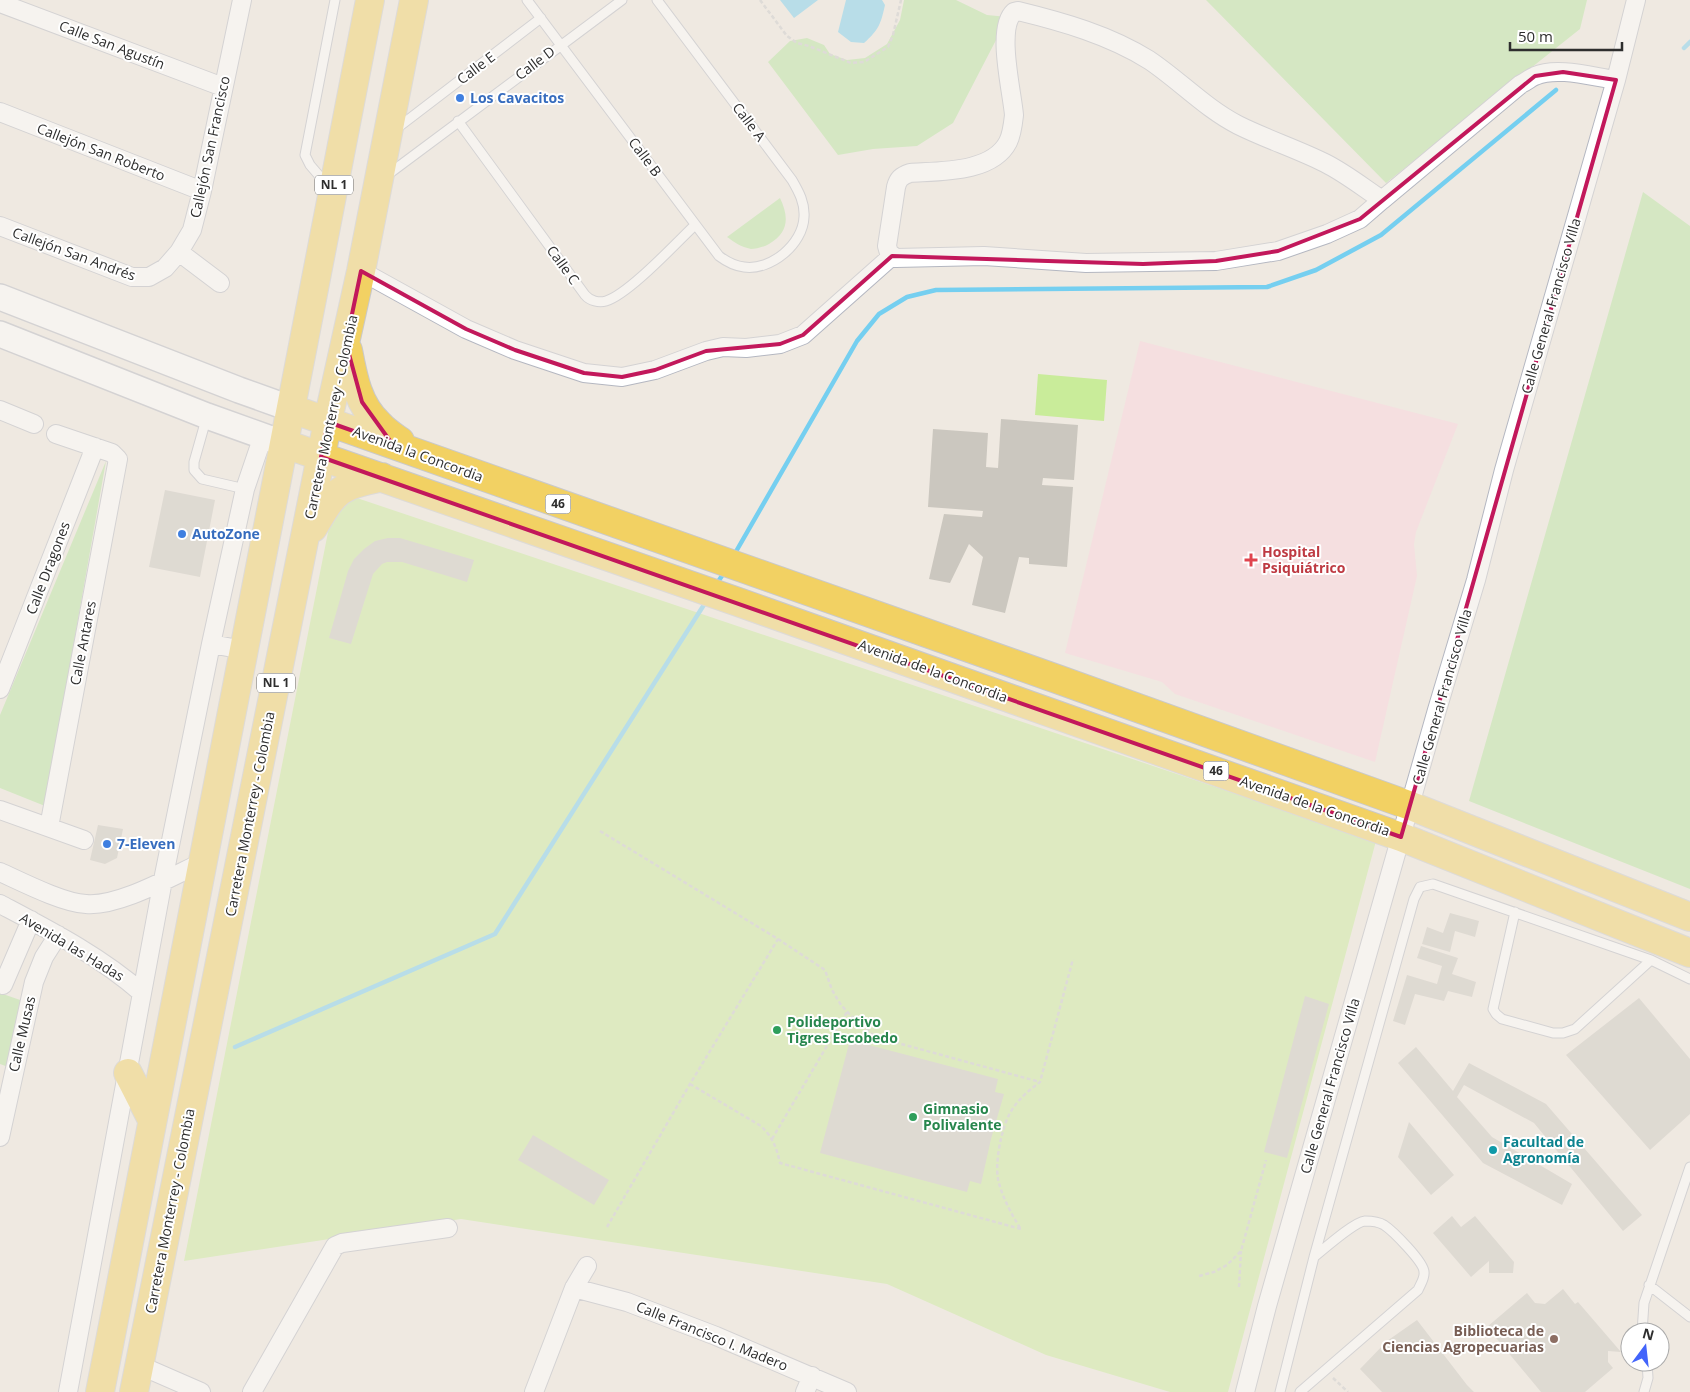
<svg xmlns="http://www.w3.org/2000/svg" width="1690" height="1392" viewBox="0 0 1690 1392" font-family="'Open Sans',sans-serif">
  <rect width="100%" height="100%" fill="#efe9e1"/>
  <path fill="#f5dfe0" d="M 1140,341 L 1458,424 L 1416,532 L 1414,544 L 1417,576 L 1375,762 L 1175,694 L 1162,682 L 1065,653 Z"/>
  <path fill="#b6e59e" d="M 904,0 L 956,0 L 987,15 L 1008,17 L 953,123 L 917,146 L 873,149 L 838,155 L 768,62 L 790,41 L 807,38 L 824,45 L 830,54 L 847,60 L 865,58 L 887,44 L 900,20 Z
    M 1206,0 L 1587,0 L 1580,29 L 1386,183 Z
    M 1643,192 L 1690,226 L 1690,889 L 1469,801 Z
    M 780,198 C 789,217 789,232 769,244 C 764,247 756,249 751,249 C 741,247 734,242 727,237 Z
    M 106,461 L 45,806 L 0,788 L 0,715 Z
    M 0,993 L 23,1001 L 11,1068 L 0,1064 Z"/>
  <path fill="#c9ec9a" d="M 1038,374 L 1107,380 L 1104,421 L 1035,415 Z
    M 357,498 L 1376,841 L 1228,1392 L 1170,1392 L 1046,1355 L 887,1284 L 461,1219 L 184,1261 L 331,517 L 338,506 Z"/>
  <path fill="#75cff0" d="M 780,0 L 818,0 L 794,18 Z
    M 846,0 L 882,0 L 885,5 C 881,23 879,30 864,43 L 851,42 L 838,32 Z"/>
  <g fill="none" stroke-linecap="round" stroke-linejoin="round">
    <path stroke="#75cff0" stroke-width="4.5" d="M 1684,48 L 1690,42
      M 734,555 L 857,341 L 879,314 L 907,297 L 936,290 L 1267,287 L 1316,270 L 1381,235 L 1556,90
      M 716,585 L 725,571
      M 235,1047 L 495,934 L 707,600"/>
  </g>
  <path fill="#cbc7bf" d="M 1001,419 L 1078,425 L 1074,480 L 1043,478 L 1042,485 L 1073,487 L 1067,567 L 1029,564 L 1029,558 L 1019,557 L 1005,613 L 972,605 L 983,557 L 969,544 L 950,583 L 929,579 L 944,514 L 982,517 L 983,511 L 928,507 L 933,429 L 988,433 L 986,467 L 998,468 Z
    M 165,490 L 215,500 L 200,577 L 149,567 Z
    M 388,538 L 400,538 L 474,560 L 467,582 L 402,562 L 387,562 L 382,564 L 373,574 L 351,644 L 329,638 L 348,571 L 354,559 L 364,549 L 375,541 Z
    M 98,825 L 123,829 L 117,858 L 105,864 L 90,860 Z
    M 1450,913 L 1479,921 L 1475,937 L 1455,931 L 1450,952 L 1422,944 L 1427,927 L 1443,933 Z
    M 1421,946 L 1458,958 L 1452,974 L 1476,982 L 1472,997 L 1448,991 L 1444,1001 L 1415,994 L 1405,1025 L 1393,1021 L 1407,975 L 1437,984 L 1442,966 L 1417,958 Z
    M 1305,996 L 1329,1004 L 1287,1158 L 1264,1152 Z
    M 1639,998 L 1690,1059 L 1690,1114 L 1650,1150 L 1566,1055 Z
    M 850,1040 L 998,1079 L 995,1092 L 1004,1094 L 991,1139 L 981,1184 L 970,1181 L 967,1192 L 820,1153 Z
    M 1416,1047 L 1453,1091 L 1469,1063 L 1546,1104 L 1642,1215 L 1623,1231 L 1534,1123 L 1464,1085 L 1457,1097 L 1492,1137 L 1572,1184 L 1562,1205 L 1483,1163 L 1398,1063 Z
    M 1409,1122 L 1454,1175 L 1431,1195 L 1398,1157 Z
    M 533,1135 L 609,1180 L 594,1205 L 518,1160 Z
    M 1452,1216 L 1461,1227 L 1475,1216 L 1514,1262 L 1513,1273 L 1489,1273 L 1489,1261 L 1471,1277 L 1433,1233 Z
    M 1563,1289 L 1575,1304 L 1578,1302 L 1621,1352 L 1608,1351 L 1608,1362 L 1613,1368 L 1585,1392 L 1541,1392 L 1487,1327 L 1527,1293 L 1535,1303 L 1545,1304 Z
    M 1417,1320 L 1467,1385 L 1474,1392 L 1382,1392 L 1360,1369 L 1387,1341 Z"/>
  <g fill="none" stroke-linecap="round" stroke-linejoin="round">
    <defs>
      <path id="lane" d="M 527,0 L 719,256 C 727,262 735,266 744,267 C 771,271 803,244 804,217 C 805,203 799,192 792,180 L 657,0
        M 458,121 L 585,295 C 590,301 599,303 606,301 C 629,294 676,243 695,225
        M 396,129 L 541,18
        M 386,176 L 622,0
        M 328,186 L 310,165 L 305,155 L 335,0
        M 207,416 L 194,462 L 194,470 L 202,479 L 245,489
        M 1515,912 L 1493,1009 L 1496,1014 L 1502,1019 L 1553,1033 L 1563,1033 L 1575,1029 L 1651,960
        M 1649,1285 L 1690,1317
        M 1642,1332 L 1644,1303 L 1690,1167
        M 1280,1392 L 1314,1257 L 1414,899 L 1420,887 L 1433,884 L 1651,960 L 1690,979
        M 1300,1392 L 1418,1290 C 1420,1285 1425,1278 1424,1272 C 1424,1262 1393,1231 1384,1225 C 1379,1222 1371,1221 1365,1221 C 1354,1222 1324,1249 1314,1257
        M 1644,1392 L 1648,1378 L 1647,1362"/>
      <path id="street" d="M 0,3 L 223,87
        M 0,112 L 202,191
        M 1382,200 L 1360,219 L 1327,234 L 1278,251 L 1216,261 L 1086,263 L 984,256 L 896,258 L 889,253 L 887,246 L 896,187 C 898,179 901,176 910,173 C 940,171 992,173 1008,142 C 1012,134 1013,124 1014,115 C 1012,91 996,28 1014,12 L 1018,11 C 1063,22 1109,35 1149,60 C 1179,80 1205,108 1238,125 C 1266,139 1297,149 1325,163 C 1345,173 1364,188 1382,200 L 1521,84 C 1526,82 1530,78 1535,76 C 1557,66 1593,77 1616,80
        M 0,226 L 132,277 L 149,277 L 165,268 L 179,252 L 192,230 L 202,191 L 242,0
        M 179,252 L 220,283
        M 361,271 L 466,329 L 515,350 L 584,373 L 622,377 L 655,370 L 706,351 L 723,347 L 746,348 L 780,344 L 803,335 L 892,256
        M 0,410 L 34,424
        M 211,644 L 244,650
        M 0,689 L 95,447
        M 0,810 L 84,840
        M 49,827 L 118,459 L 112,453 L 56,434
        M 0,872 C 22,882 63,903 86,904 C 119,907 172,876 203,862
        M 0,904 C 49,930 100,956 142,993
        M 3,985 L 31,920
        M 0,1137 L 34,982 L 44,957 L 58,935
        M 574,1288 L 627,1302 L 716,1336 L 847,1392
        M 139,1365 L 201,1392
        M 68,1392 L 163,880 L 211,644 L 245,489 L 263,436
        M 252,1392 L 335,1246 L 342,1243 L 448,1228
        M 534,1392 L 574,1288 L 587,1266
        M 805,1392 L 812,1376
        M 1245,1392 L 1267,1306 L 1437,710 L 1476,580 L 1504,470 L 1616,80 L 1636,0"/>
      <path id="secondary" d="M 0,297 L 239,390 L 292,409
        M 0,334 L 207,416 L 285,444"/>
      <path id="primary" d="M 348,350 C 353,377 358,405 379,424 C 385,431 393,436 400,441
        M 292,409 L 1057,679 L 1411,806 L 1690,917
        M 285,444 L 738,602 L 1401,837 L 1690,953
        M 313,528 C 336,489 338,487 382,477
        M 128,1073 L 152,1120
        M 100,1392 L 370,0
        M 134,1392 L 330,411 L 361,271 L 414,0"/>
    </defs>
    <use href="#lane" stroke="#b4b7c1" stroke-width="11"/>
    <use href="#street" stroke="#b4b7c1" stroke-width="20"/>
    <use href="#secondary" stroke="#b4b7c1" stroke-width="28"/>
    <use href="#primary" stroke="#c9c9c9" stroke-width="30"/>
    <path stroke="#c9c9c9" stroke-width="2.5" stroke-dasharray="4 2.5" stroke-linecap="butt" d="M 760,0 L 787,36 L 797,43 L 809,46 L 851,63 L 864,62 L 888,47 L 893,35 L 901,0
      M 600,831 L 778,939 L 825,970 L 832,990 L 841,1005 L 856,1021 L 876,1037 L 1040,1082
      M 690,1084 L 761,1126 C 773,1138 776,1146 780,1163 L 1021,1229
      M 772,1139 L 847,1012
      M 607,1227 L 690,1084 L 778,939
      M 1020,1228 C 1011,1213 1002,1197 998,1179 C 995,1162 1001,1131 1009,1115 C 1016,1101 1028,1091 1040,1082 L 1073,959
      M 1199,1276 L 1214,1272 L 1227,1265 L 1241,1251 L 1266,1160
      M 1239,1287 L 1241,1251
      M 1333,1378 L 1348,1392"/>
    <use href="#lane" stroke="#fff" stroke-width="9"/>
    <use href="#street" stroke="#fff" stroke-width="18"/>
    <use href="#secondary" stroke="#fff" stroke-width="25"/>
    <use href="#primary" stroke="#f2d163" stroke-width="28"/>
  </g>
  <path d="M0 0H1690V1392H0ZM 1563,72 L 1616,80 L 1401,837 L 321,457 L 328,422 L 393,445 L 362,402 L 346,343 L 361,271 L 466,329 L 515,350 L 584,373 L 622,377 L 655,370 L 706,351 L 780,344 L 803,335 L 892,256 L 1143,264 L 1216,261 L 1278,251 L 1360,219 L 1535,76 Z" fill="#efe9e1" fill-opacity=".55" fill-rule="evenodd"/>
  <path fill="none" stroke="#c2185b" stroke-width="4" stroke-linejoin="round" d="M 1563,72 L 1616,80 L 1401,837 L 321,457 L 328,422 L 393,445 L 362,402 L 346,343 L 361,271 L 466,329 L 515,350 L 584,373 L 622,377 L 655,370 L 706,351 L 780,344 L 803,335 L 892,256 L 1143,264 L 1216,261 L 1278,251 L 1360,219 L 1535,76 Z"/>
  <g fill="#3f7fe0" stroke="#fff" stroke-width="2">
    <circle cx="460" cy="98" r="5"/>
    <circle cx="182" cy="534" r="5"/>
    <circle cx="107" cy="844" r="5"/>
  </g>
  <path fill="#e0444e" stroke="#fff" stroke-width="2" d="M1248.5 552.5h5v5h5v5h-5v5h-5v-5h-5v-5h5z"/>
  <g fill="#2e9e5b" stroke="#fff" stroke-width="2">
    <circle cx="777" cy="1030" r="5"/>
    <circle cx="913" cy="1117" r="5"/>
  </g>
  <circle fill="#0f9aa8" stroke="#fff" stroke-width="2" cx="1493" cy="1150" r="5"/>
  <circle fill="#8d6e63" stroke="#fff" stroke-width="2" cx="1554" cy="1339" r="5"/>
  <g text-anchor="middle" stroke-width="4" stroke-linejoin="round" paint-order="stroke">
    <g fill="#fff" stroke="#6d6d6d" stroke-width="1">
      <rect x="315" y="175.5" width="38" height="19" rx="4"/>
      <rect x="545.5" y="494.5" width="25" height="19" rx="4"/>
      <rect x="257" y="673.5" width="38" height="19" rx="4"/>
      <rect x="1203.5" y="761.5" width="25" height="19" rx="4"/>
    </g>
    <g font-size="12" font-weight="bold" fill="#2e2e2e">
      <text x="334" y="189">NL 1</text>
      <text x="558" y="508">46</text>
      <text x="276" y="687">NL 1</text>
      <text x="1216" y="775">46</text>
    </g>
    <g font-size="14" fill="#2e2e2e" stroke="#fff">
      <text transform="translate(112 45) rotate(21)" y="5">Calle San Agustín</text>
      <text transform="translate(535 63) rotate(-37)" y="5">Calle D</text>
      <text transform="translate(476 68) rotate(-37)" y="5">Calle E</text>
      <text transform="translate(749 122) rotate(53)" y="5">Calle A</text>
      <text transform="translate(210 147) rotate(-78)" y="5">Callejón San Francisco</text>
      <text transform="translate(101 152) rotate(21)" y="5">Callejón San Roberto</text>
      <text transform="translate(645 157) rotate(53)" y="5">Calle B</text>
      <text transform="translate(74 254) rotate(20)" y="5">Callejón San Andrés</text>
      <text transform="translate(563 265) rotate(54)" y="5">Calle C</text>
      <text transform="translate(1551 306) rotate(-74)" y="5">Calle General Francisco Villa</text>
      <text transform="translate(331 417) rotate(-78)" y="5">Carretera Monterrey - Colombia</text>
      <text transform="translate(418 454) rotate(20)" y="5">Avenida la Concordia</text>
      <text transform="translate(48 568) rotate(-69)" y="5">Calle Dragones</text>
      <text transform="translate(83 643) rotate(-79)" y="5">Calle Antares</text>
      <text transform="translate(933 671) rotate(20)" y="5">Avenida de la Concordia</text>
      <text transform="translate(1442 697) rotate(-74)" y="5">Calle General Francisco Villa</text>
      <text transform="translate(1315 806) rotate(19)" y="5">Avenida de la Concordia</text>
      <text transform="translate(250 814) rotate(-79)" y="5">Carretera Monterrey - Colombia</text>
      <text transform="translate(72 947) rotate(31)" y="5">Avenida las Hadas</text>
      <text transform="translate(22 1034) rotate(-77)" y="5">Calle Musas</text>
      <text transform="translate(1330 1086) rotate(-74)" y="5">Calle General Francisco Villa</text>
      <text transform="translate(170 1211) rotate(-79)" y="5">Carretera Monterrey - Colombia</text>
      <text transform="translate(712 1336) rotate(22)" y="5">Calle Francisco I. Madero</text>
    </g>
    <g font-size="14" font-weight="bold" fill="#366cbe" stroke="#fff" text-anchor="start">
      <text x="470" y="103">Los Cavacitos</text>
      <text x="192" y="539">AutoZone</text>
      <text x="117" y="849">7-Eleven</text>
    </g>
    <g font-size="14" font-weight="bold" fill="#be3a42" stroke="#fff" text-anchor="start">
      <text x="1262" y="557">Hospital<tspan x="1262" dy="16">Psiquiátrico</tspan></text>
    </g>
    <g font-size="14" font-weight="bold" fill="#27864d" stroke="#fff" text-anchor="start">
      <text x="787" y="1027">Polideportivo<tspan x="787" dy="16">Tigres Escobedo</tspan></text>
      <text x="923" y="1114">Gimnasio<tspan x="923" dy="16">Polivalente</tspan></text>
    </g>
    <g font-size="14" font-weight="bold" fill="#0d838f" stroke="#fff" text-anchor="start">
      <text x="1503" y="1147">Facultad de<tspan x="1503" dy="16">Agronomía</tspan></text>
    </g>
    <g font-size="14" font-weight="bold" fill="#785e54" stroke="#fff" text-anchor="end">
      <text x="1544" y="1336">Biblioteca de<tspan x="1544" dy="16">Ciencias Agropecuarias</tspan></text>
    </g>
  </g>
  <g transform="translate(1645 1347) rotate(15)"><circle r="24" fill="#ffffff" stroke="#ababab"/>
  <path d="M0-4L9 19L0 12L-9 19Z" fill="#4264fb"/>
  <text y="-8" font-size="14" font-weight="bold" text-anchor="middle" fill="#2e2e2e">N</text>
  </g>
  <path d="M1510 42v8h112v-8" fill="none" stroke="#2e2e2e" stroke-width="2.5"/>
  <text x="1518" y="42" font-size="15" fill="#2e2e2e" stroke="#ffffff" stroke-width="4" paint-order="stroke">50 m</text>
</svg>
